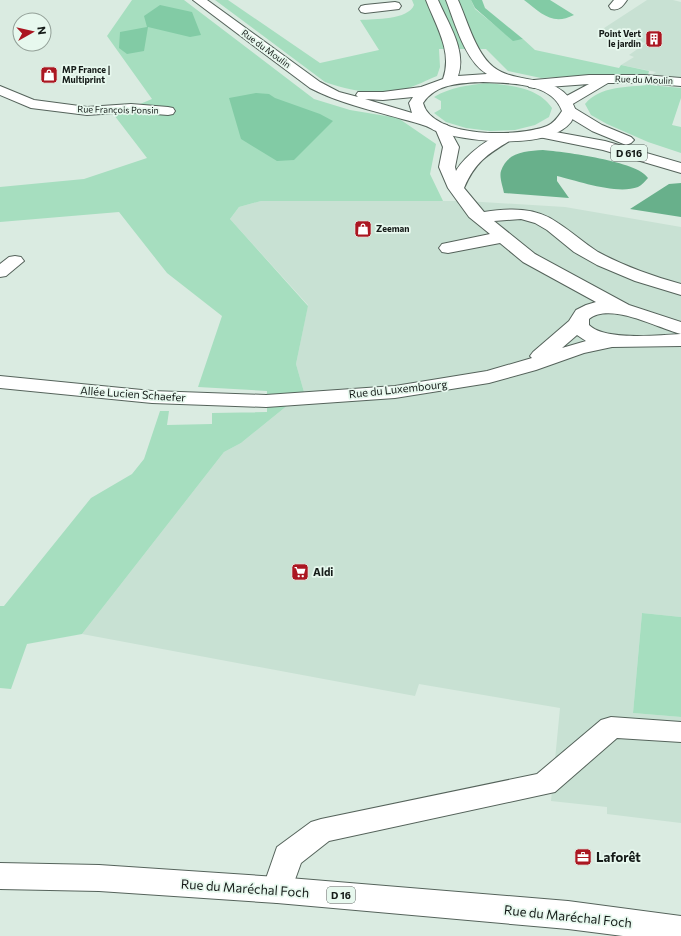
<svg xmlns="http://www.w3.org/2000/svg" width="681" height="936" viewBox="0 0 681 936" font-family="Commissioner,sans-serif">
  <rect width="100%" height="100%" fill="#daebe1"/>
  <path fill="#c8e1d3" d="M 647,0 L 673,0 L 681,2 L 681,77 L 652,75 L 656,72 L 621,65 L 634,57 L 629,55 L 646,43 L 598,32 Z
    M 261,201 L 466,201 L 565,207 L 681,227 L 681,617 L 642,613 L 633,713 L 681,717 L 681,823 L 607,814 L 607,807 L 551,801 L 560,708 L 419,684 L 415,696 L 82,634 L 224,452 L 241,443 L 304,392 L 296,364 L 308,305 L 230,219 L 239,207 Z"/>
  <path fill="#a6debf" d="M 132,0 L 184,0 L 314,99 L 350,110 L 398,118 L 436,144 L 430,174 L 443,201 L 261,201 L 239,207 L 230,219 L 308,306 L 296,364 L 304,392 L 241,443 L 224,452 L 82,634 L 27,644 L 11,689 L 0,688 L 0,606 L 4,606 L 91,498 L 132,474 L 144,459 L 160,411 L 169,411 L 167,425 L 212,424 L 212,413 L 267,412 L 267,391 L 198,387 L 222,316 L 167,273 L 119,212 L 0,222 L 0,187 L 84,179 L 147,158 L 114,115 L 152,99 L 107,36 Z
    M 215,0 L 228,0 L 320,63 L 379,50 L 360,20 C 375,19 408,20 414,5 L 412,0 L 471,0 L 475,9 L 513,40 L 523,39 L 535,50 L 619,68 L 621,65 L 649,71 L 648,75 L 611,74 L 541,78 L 508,71 L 486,49 L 439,49 L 440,67 L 437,76 C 427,80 416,86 405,89 C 378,96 351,91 325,82 Z
    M 488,83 C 511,86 538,87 552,108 L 549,117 L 535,125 L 515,130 L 490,131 L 466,128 L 446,122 L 434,113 L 441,109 L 441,101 L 434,97 C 451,87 468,85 488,83 Z
    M 649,85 L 681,88 L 681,98 L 672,125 L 681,127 L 681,153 L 648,142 L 607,124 L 591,115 L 585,104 C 600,86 627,87 649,85 Z
    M 642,613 L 681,617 L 681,717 L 633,713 Z"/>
  <path fill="#82cba5" d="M 471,0 L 482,0 L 485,8 L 523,39 L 513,41 L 475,8 Z
    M 524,0 L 550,0 L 574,15 C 552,26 541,13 524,0 Z
    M 160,5 L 192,12 L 201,35 L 190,37 L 148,27 L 144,51 L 127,54 L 119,48 L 120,32 L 147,27 L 144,16 Z
    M 256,93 L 269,94 L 275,98 L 320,114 L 333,121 L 294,160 L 277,161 L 241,139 L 229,98 Z"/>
  <path fill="#68b08b" d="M 543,150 C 564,152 638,161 648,178 C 645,181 642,185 638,187 C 617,195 578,181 557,176 L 557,181 L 569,198 L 504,193 C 503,187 499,177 501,171 C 507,152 526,151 543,150 Z
    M 681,183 L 681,217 L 630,209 L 669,184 Z"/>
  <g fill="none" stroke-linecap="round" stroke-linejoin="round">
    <defs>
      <path id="minor" d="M 614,0 L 627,0 C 623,6 619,11 611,9 L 609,6 Z
        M 395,2 L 399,3 L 401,6 L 399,9 L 365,13 L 361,12 L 359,9 L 361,6 L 365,5 Z
        M 589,75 L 644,75 L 681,78 L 681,86 L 644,83 L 608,83 L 571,105 L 566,106 L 561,105 L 559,102 L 561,99 L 589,84 L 534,88 L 529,87 L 527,84 L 529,81 L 534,80 Z
        M 0,86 L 34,100 L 87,107 L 131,104 L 168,107 L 173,108 L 175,111 L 173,114 L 168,115 L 131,112 L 87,115 L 31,108 L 0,95 Z
        M 442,124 L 447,125 L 459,147 L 455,167 L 456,171 C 464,157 495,130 511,134 L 514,137 L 511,140 C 487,155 476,161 464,188 L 484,212 C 510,208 536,207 558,223 C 572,232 584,243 598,252 C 624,266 652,276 681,284 L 681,295 L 635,281 L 597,265 L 574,252 L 547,230 L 535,223 L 521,219 L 494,221 L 535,254 L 629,305 L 681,322 L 681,334 C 657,328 611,302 589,319 L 589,325 C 605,341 658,335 681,334 L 681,346 L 612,347 L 584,353 L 536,370 L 489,383 L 395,398 L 266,407 L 152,403 L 0,388 L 0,376 L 152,391 L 266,395 L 395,386 L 487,371 L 532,358 L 530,356 L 533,352 L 569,321 L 576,310 L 586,305 L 596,302 L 523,262 L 500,243 L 448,253 L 442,252 L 439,248 L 442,244 L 490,234 L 469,217 L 448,188 L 439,167 L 443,147 L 435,128 L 437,125 ZM 577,335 L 586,341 L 562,348 Z
        M 15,256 L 21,257 L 24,261 L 6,276 L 0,277 L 0,264 L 9,257 Z
        M 611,717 L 681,722 L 681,742 L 617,738 L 555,792 L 329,841 L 301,863 L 288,899 L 277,903 L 266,899 L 262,890 L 277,847 L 311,822 L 321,819 L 537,774 L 601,720 Z"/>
      <path id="major" d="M 193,0 L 207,0 L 320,82 L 339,92 L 358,97 L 356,95 L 358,92 L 383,92 L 421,87 L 443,79 C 453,52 436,26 426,0 L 438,0 C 448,23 467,51 458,76 L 487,74 C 465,61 455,23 446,0 L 458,0 C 467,20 474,47 489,63 C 513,89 561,68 576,111 C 574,114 573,119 571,122 C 549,150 472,142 442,133 C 436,132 431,128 426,126 C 418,123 410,121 402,119 C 371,110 339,103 310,88 ZM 483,82 C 508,83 552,82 562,111 C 558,117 554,123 547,126 C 520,137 432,139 423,103 C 436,83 462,83 483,82 ZM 413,97 L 409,103 L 412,113 L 365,99 L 383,100 Z
        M 0,863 L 99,865 L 277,877 L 568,901 L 681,916 L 681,936 L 623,936 L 568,929 L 277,903 L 99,891 L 0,889 Z"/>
      <path id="highway" d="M 569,107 L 574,108 L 602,125 L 631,137 L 634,140 L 631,143 L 626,145 L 592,131 L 564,114 L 562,111 L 564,108 Z
        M 539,129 L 605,141 L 681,163 L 681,173 L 603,150 L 534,136 L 532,133 L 534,130 Z"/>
    </defs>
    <use href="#minor" stroke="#55635b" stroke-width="2"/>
    <use href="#major" stroke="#55635b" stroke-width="2"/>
    <use href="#highway" stroke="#55635b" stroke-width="2"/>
    <use href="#minor" fill="#fff" fill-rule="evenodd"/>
    <use href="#major" fill="#fff" fill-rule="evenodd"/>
    <use href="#highway" fill="#fff" fill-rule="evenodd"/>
  </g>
  <defs>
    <symbol id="building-square" viewBox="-11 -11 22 22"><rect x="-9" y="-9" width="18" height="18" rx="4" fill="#ab1621" stroke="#e7f8ee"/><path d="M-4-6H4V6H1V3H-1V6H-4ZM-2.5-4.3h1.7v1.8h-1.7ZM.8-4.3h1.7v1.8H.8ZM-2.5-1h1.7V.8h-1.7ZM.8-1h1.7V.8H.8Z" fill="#fff"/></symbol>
    <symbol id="shop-square" viewBox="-11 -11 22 22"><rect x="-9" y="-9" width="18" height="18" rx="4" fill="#ab1621" stroke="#e7f8ee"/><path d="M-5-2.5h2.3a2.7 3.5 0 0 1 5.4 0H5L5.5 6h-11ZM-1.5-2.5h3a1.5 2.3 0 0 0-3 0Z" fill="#fff"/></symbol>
    <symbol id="supermarket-square" viewBox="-11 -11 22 22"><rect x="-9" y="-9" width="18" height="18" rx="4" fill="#ab1621" stroke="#e7f8ee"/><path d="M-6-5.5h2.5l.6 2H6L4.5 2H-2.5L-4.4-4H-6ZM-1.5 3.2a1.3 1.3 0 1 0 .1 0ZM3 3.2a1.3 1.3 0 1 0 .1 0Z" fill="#fff"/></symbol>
    <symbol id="office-square" viewBox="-11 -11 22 22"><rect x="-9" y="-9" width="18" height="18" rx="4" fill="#ab1621" stroke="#e7f8ee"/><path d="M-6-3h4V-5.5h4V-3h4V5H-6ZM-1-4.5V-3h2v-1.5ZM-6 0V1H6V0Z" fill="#fff"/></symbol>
  </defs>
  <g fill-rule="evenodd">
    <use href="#building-square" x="644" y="29" width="20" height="20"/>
    <use href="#shop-square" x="39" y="65" width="20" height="20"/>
    <use href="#shop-square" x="353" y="219" width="20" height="20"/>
    <use href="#supermarket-square" x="290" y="562" width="20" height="20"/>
    <use href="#office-square" x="573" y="847" width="20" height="20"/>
  </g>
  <g text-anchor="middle" stroke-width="3.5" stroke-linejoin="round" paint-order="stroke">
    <g font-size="9" font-weight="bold" fill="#151b18" stroke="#e7f8ee" text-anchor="start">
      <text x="641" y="37" text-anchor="end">Point Vert<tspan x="641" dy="10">le jardin</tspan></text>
      <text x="62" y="73">MP France |<tspan x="62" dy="10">Multiprint</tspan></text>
      <text x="376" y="232">Zeeman</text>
    </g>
    <g font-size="9" fill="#151b18" stroke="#e7f8ee">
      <text transform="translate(266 49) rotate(36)" y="3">Rue du Moulin</text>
      <text transform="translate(644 80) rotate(2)" y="3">Rue du Moulin</text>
      <text transform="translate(118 110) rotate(1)" y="3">Rue François Ponsin</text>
    </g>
    <g fill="#e7f8ee" stroke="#545d58" stroke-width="1">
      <rect x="611" y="145" width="36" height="16" rx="3"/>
      <rect x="327" y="887" width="28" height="16" rx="3"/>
    </g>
    <g font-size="10" font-weight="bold" fill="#151b18">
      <text x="629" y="157">D 616</text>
      <text x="341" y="899">D 16</text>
    </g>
    <g font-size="11" fill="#151b18" stroke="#e7f8ee">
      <text transform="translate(398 389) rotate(-6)" y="4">Rue du Luxembourg</text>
      <text transform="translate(133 394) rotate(4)" y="4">Allée Lucien Schaefer</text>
    </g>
    <g font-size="11" font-weight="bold" fill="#151b18" stroke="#e7f8ee" text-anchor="start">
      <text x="313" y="576">Aldi</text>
    </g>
    <g font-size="13" font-weight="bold" fill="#151b18" stroke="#e7f8ee" text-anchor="start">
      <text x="596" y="862">Laforêt</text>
    </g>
    <g font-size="13" fill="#151b18" stroke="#e7f8ee">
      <text transform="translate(245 888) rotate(4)" y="5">Rue du Maréchal Foch</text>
      <text transform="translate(568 916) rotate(6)" y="5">Rue du Maréchal Foch</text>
    </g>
  </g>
  <g transform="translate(32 32) rotate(82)"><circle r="19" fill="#e7f8ee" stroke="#93a098"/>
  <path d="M0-3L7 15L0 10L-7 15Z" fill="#ab1621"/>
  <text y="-6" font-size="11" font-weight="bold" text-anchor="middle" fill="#151b18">N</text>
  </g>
</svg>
